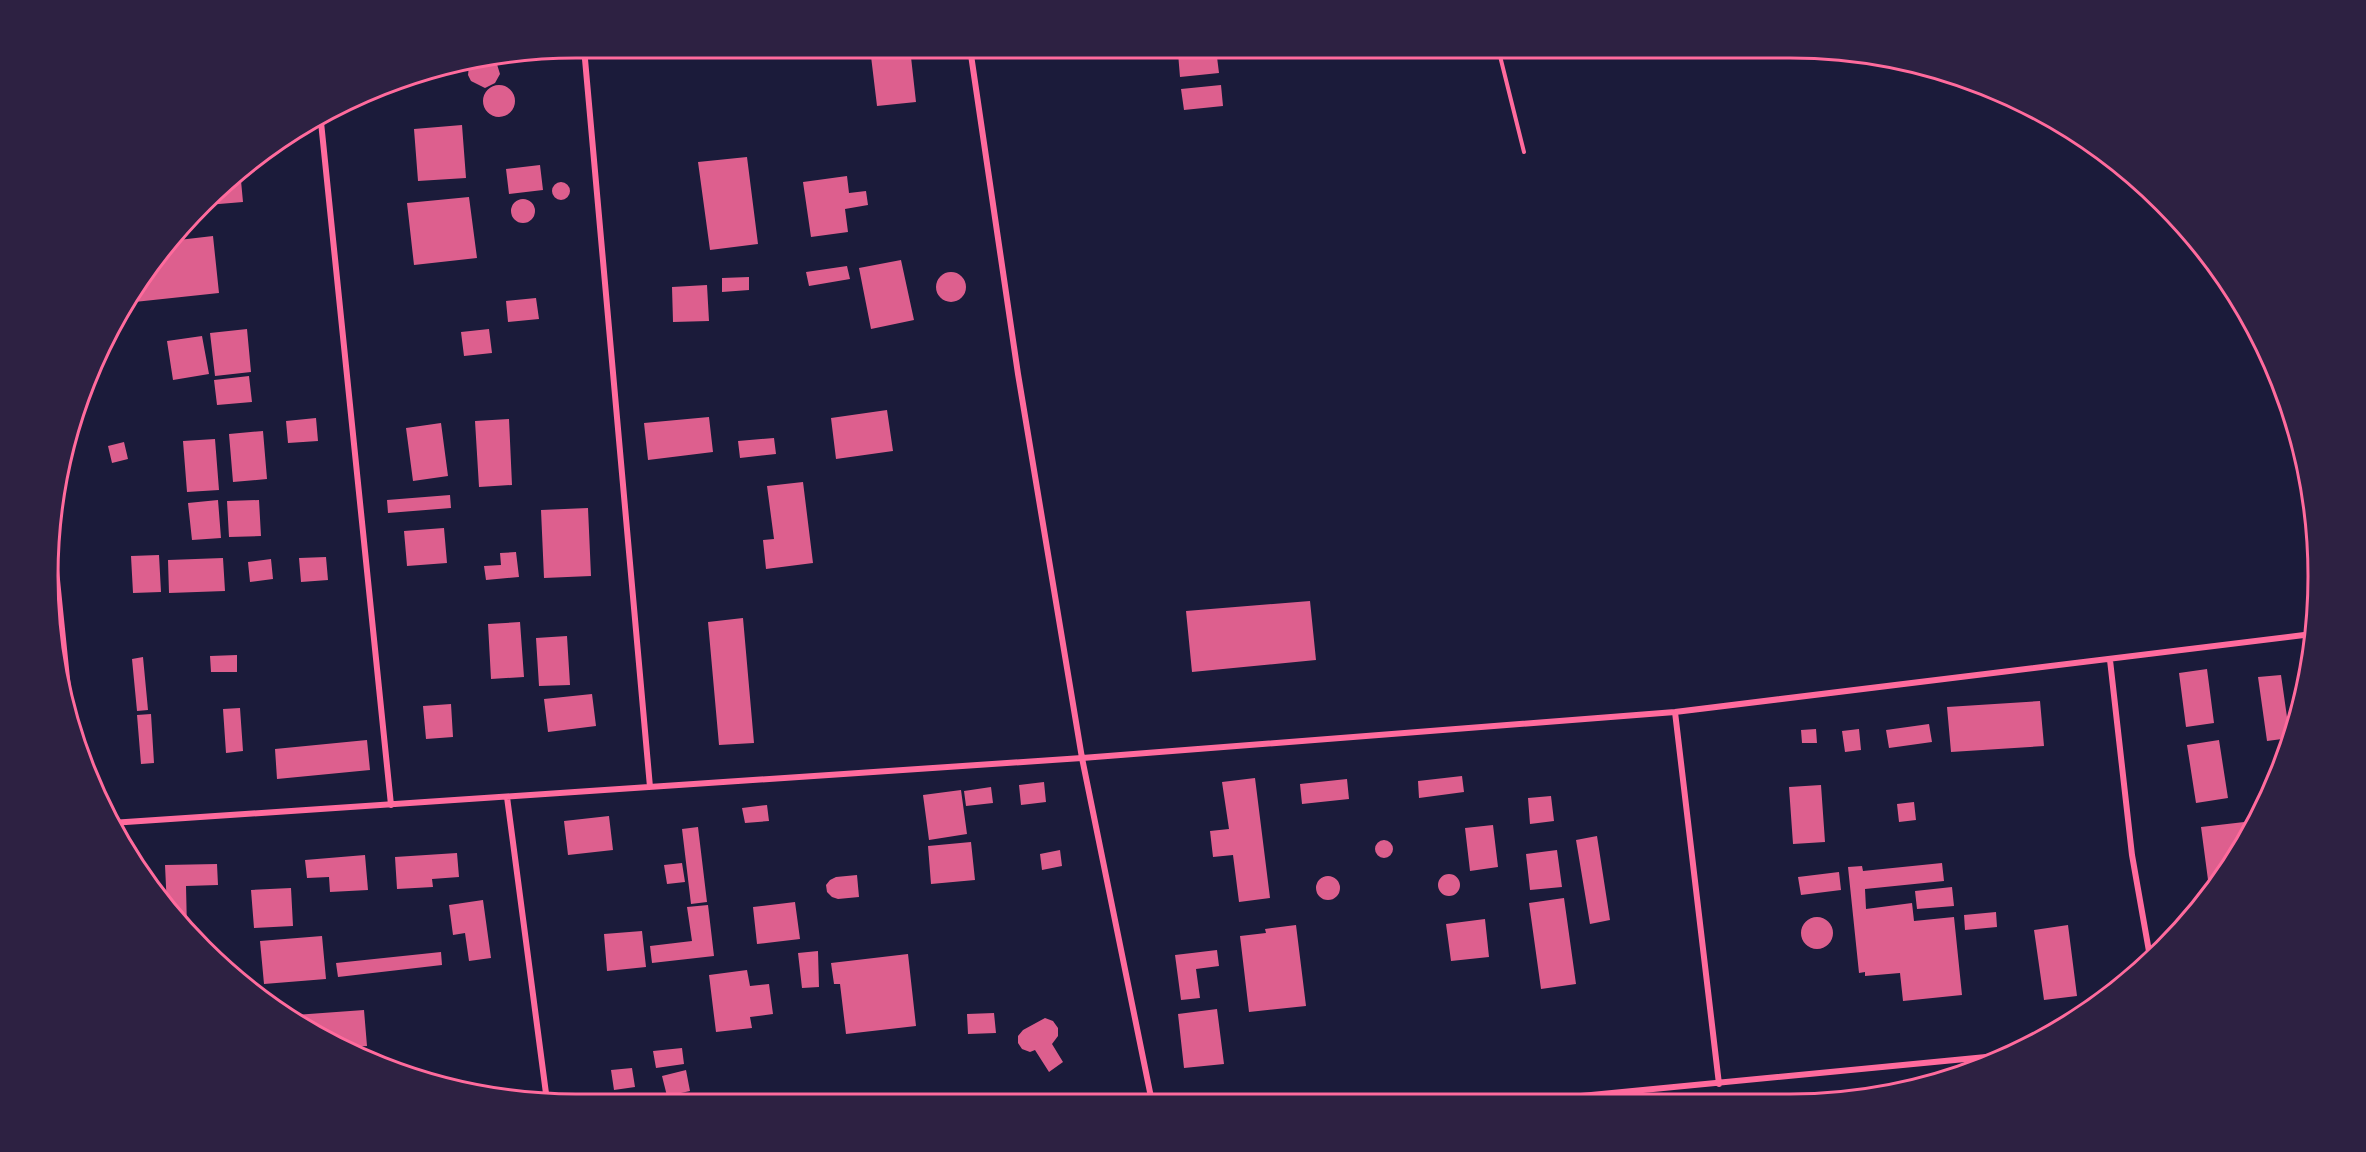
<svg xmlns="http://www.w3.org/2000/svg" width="2366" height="1152" viewBox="0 0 2366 1152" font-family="'Archivo Narrow',sans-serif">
  <rect width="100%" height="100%" fill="#1b1b3a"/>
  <path fill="#dd5f8e" d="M 870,48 L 910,48 L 916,102 L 877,106 Z
    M 1216,49 L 1219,73 L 1180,77 L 1178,53 Z
    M 496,61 L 500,74 L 495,83 L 485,88 L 471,81 L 468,75 L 469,66 Z
    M 1221,85 L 1223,106 L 1184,110 L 1181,89 Z
    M483 101a16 16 0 1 1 32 0a16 16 0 1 1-32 0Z
    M 462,125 L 466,178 L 418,181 L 414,129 Z
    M 747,157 L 758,244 L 710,250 L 698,162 Z
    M 540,165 L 543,190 L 509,194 L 506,169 Z
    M 240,170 L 243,202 L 207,205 L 207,202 Z
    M 847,176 L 849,193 L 866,191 L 868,205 L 845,209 L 848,232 L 811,237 L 803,182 Z
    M552 191a9 9 0 1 1 18 0a9 9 0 1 1-18 0Z
    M 469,197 L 477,258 L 414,265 L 407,203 Z
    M511 211a12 12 0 1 1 24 0a12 12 0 1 1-24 0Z
    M 213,236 L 219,293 L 125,303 L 170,241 Z
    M 901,260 L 914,320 L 871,329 L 859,268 Z
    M 847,266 L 850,279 L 809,286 L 806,272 Z
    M936 287a15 15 0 1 1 30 0a15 15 0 1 1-30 0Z
    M 749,277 L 749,290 L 722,292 L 722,278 Z
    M 707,285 L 709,321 L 673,322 L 672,287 Z
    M 536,298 L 539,319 L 508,322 L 506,301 Z
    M 247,329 L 251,372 L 215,376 L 210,333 Z
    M 489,329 L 492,353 L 464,356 L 461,332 Z
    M 202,336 L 209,374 L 173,380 L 167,341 Z
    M 249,376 L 252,402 L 217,405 L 214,380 Z
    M 887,410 L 893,451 L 836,459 L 831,418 Z
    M 709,417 L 713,452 L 648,460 L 644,423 Z
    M 316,418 L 318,441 L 288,443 L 286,421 Z
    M 509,419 L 512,485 L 479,487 L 475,421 Z
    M 441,423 L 448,476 L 413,481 L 406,428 Z
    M 263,431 L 267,479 L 233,482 L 229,434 Z
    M 774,438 L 776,454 L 740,458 L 738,441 Z
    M 215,439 L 219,490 L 187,492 L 183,441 Z
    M 124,442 L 128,459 L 112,463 L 108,446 Z
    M 803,482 L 813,563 L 766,569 L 763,540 L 774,539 L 767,486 Z
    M 450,495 L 451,508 L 388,513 L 387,500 Z
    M 218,500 L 221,538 L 192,540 L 188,503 Z
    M 259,500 L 261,536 L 229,537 L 227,501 Z
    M 588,508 L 591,576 L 544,578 L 541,510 Z
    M 444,528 L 447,563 L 407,566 L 404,531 Z
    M 516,552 L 519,577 L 486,580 L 484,566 L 501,565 L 500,553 Z
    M 159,555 L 161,592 L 133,593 L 131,556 Z
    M 326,557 L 328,580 L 301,582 L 299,558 Z
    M 223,558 L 225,591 L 169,593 L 168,560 Z
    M 271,559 L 273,579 L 250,582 L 248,562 Z
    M 1310,601 L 1316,660 L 1192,672 L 1186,611 Z
    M 743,618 L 754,743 L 719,745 L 708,622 Z
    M 520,622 L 524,677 L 491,679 L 488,624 Z
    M 567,636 L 570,685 L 539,686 L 536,638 Z
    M 237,655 L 237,672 L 211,672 L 210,656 Z
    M 143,657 L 148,710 L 137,711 L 132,659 Z
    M 2207,669 L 2214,723 L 2186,727 L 2179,673 Z
    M 2281,675 L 2290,738 L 2267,741 L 2258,677 Z
    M 592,694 L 596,726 L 548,732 L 544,699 Z
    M 2040,701 L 2044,746 L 1951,752 L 1947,707 Z
    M 451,704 L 453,737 L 426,739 L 423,706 Z
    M 240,708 L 243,751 L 226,753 L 223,709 Z
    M 151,714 L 154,763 L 141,764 L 137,715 Z
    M 1929,724 L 1932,742 L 1889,748 L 1886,730 Z
    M 1816,729 L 1817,743 L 1802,743 L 1801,730 Z
    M 1859,729 L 1861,750 L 1845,752 L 1842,731 Z
    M 367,740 L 370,770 L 277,779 L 275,749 Z
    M 2219,740 L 2228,798 L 2196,803 L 2187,745 Z
    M 1462,776 L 1464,792 L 1419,798 L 1418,781 Z
    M 1255,778 L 1270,898 L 1239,902 L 1233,855 L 1213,857 L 1210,831 L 1229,829 L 1222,782 Z
    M 1347,779 L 1349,799 L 1302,804 L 1300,784 Z
    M 1044,782 L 1046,802 L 1021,805 L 1019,785 Z
    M 1821,785 L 1825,842 L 1793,844 L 1789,787 Z
    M 991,787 L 993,803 L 966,806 L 964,791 Z
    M 961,790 L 967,834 L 929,840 L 923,795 Z
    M 1551,796 L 1554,821 L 1530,824 L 1528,798 Z
    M 1914,802 L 1916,820 L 1899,822 L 1897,804 Z
    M 767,805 L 769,821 L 745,823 L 742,808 Z
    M 609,816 L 613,850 L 568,855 L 564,821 Z
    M 2253,821 L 2210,895 L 2201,827 Z
    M 1493,825 L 1498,867 L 1470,871 L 1465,828 Z
    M 698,827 L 707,902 L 691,904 L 682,829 Z
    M 1597,836 L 1610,920 L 1590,924 L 1576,840 Z
    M1375 849a9 9 0 1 1 18 0a9 9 0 1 1-18 0Z
    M 971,842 L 975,880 L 931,884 L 928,846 Z
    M 1060,850 L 1062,866 L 1042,870 L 1040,854 Z
    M 1557,850 L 1562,887 L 1530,890 L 1526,854 Z
    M 457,853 L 459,877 L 432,879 L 433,887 L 397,889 L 395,857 Z
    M 365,855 L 368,890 L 330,892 L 329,877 L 307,878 L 305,860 Z
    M 682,863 L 685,882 L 667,884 L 664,865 Z
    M 1942,863 L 1944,881 L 1865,889 L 1866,909 L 1912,903 L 1914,921 L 1954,917 L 1962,995 L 1903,1001 L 1900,973 L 1865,976 L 1865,972 L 1859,973 L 1848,867 L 1862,866 L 1863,871 Z
    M 217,864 L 218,885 L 186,886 L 187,929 L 167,908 L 165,865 Z
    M 1839,872 L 1841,890 L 1801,895 L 1798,877 Z
    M1438 885a11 11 0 1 1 22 0a11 11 0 1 1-22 0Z
    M 857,875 L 859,897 L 838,899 L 832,897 L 827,892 L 826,885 L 830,880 L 836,877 Z
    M1316 888a12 12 0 1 1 24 0a12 12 0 1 1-24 0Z
    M 1952,887 L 1954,906 L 1917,909 L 1915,891 Z
    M 291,888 L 293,926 L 254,928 L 251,890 Z
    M 1564,898 L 1576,984 L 1541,989 L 1529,903 Z
    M 483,900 L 491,958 L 469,961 L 465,933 L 453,935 L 449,905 Z
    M 795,902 L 800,939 L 757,944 L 753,907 Z
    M 708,905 L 714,956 L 652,963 L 650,946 L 692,941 L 687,907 Z
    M 1996,912 L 1997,927 L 1965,930 L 1964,915 Z
    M1801 933a16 16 0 1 1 32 0a16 16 0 1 1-32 0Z
    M 1485,919 L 1489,957 L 1451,961 L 1446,924 Z
    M 1296,925 L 1306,1006 L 1249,1012 L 1240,936 L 1266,933 L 1265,929 Z
    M 2068,925 L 2077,996 L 2044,1000 L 2034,930 Z
    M 642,931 L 646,967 L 607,971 L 604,934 Z
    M 191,933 L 201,933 L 202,945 L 201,945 Z
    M 322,936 L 326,979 L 264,984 L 260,941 Z
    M 1217,950 L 1219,966 L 1196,969 L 1200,998 L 1181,1000 L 1175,955 Z
    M 818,951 L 819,987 L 802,988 L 798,953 Z
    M 441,952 L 442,965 L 338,977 L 336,963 Z
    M 908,954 L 916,1026 L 846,1034 L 840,984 L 834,984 L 831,963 Z
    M 747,970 L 750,986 L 769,984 L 773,1014 L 750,1017 L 752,1028 L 716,1032 L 709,975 Z
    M 1217,1009 L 1224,1064 L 1184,1068 L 1178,1014 Z
    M 364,1010 L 367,1046 L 347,1047 L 295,1015 Z
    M 994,1013 L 996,1033 L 968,1034 L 967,1014 Z
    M 1045,1018 L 1053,1021 L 1058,1028 L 1058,1036 L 1052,1044 L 1063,1062 L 1049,1072 L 1035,1050 L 1030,1052 L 1022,1049 L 1018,1043 L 1018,1036 L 1023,1030 Z
    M 682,1048 L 684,1064 L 656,1068 L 653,1051 Z
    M 632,1068 L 635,1087 L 614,1090 L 611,1070 Z
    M 686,1070 L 690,1091 L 667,1096 L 662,1076 Z
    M 481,1089 L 482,1095 L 462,1091 L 462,1090 Z
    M 711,1097 L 727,1100 L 726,1103 L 710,1104 Z"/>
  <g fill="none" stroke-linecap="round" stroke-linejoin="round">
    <path stroke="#ff6b9d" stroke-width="4" d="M 1498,48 L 1524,152"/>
    <path stroke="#ff6b9d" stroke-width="6" d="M 584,48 L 650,787
      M 970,48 L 1018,374 L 1082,758 L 1152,1102
      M 321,122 L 391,805
      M 55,560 L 69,698
      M 2110,660 L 2132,855 L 2150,957
      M 1675,712 L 1719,1084
      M 507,797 L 547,1101
      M 111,823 L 1082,758 L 1675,712 L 2312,634
      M 1529,1101 L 2007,1055"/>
  </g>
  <path d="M0 0H2366V1152H0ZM576 58H1790A518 518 0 0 1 2308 576V576A518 518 0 0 1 1790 1094H576A518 518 0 0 1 58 576V576A518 518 0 0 1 576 58Z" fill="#2d2142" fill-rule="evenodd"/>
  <path fill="none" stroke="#ff6b9d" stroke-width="3" d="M576 58H1790A518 518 0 0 1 2308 576V576A518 518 0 0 1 1790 1094H576A518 518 0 0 1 58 576V576A518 518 0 0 1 576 58Z"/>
</svg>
